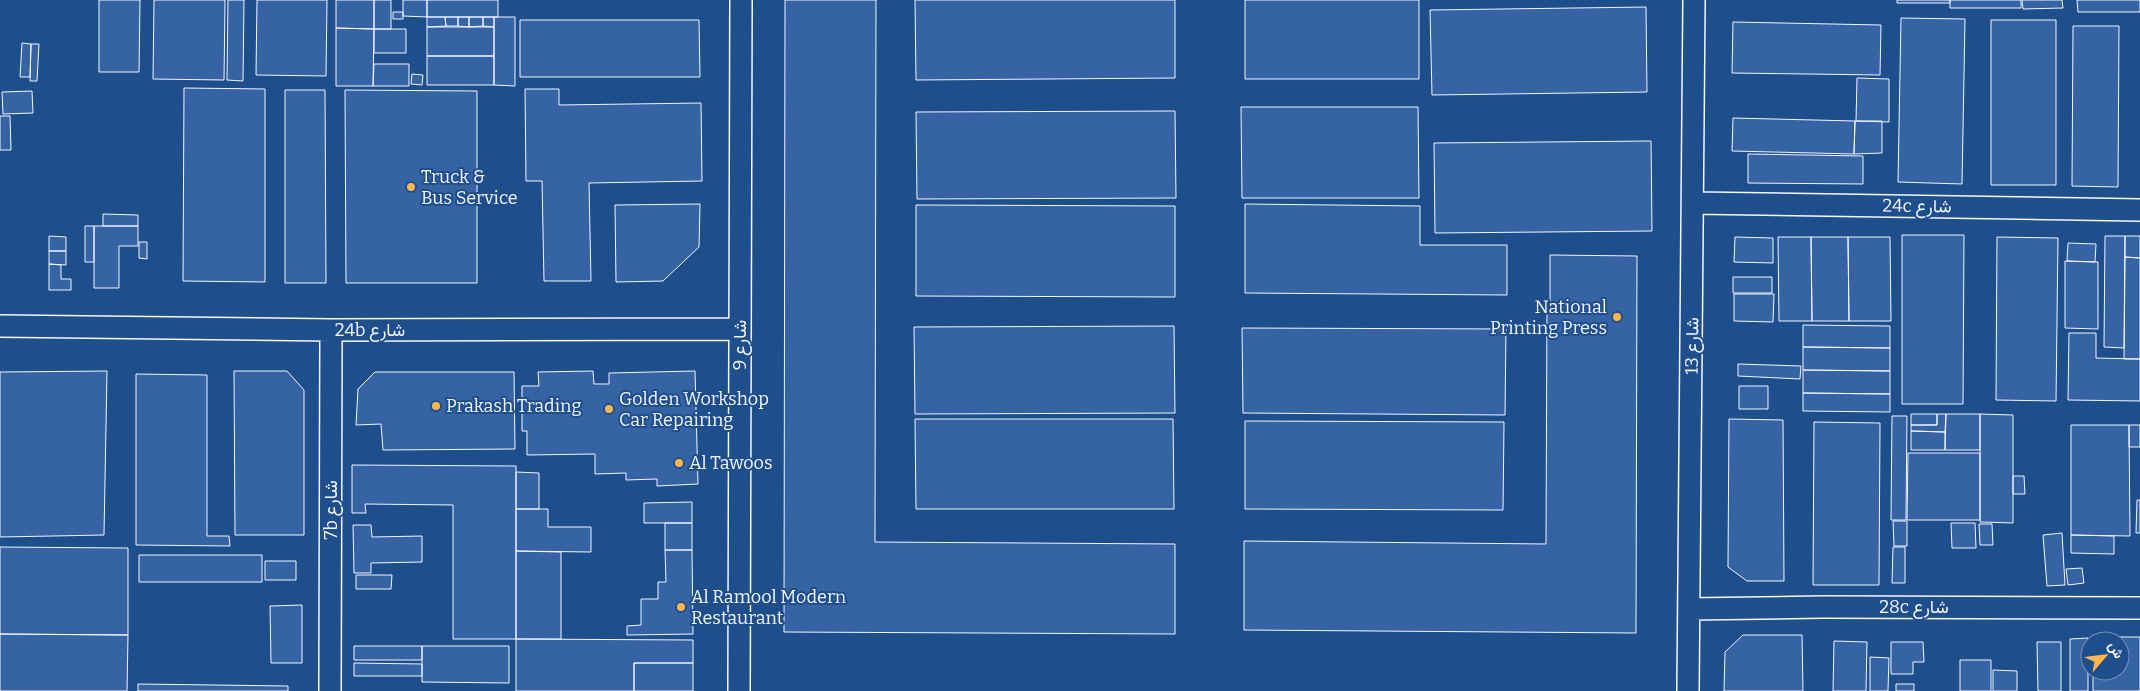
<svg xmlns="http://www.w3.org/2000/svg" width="2140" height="691" viewBox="0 0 2140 691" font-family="Bitter,Vazirmatn,serif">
  <rect width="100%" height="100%" fill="#1f4e8c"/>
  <path fill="#3563a3" stroke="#f2f6ff" d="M 99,0 L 140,0 L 139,72 L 99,72 Z
    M 154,0 L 225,0 L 224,80 L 153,79 Z
    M 228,0 L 244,0 L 243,81 L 227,80 Z
    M 257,0 L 327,0 L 326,76 L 256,75 Z
    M 336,0 L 374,0 L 374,29 L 336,28 Z
    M 374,0 L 391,0 L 391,29 L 374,29 Z
    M 403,0 L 427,0 L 427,17 L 403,16 Z
    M 427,0 L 498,0 L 498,17 L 427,17 Z
    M 785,0 L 876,0 L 875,542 L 1175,544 L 1175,634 L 784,632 Z
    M 915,0 L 1175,0 L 1175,78 L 916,80 Z
    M 1245,0 L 1419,0 L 1419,79 L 1245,79 Z
    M 1897,0 L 1950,0 L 1950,3 L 1897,3 Z
    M 1950,0 L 2021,0 L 2021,8 L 1950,8 Z
    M 2022,0 L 2062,0 L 2063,8 L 2023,9 Z
    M 2077,0 L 2140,0 L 2140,12 L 2078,12 Z
    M 1646,7 L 1647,92 L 1432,95 L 1430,10 Z
    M 393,12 L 403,12 L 403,19 L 393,19 Z
    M 427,17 L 445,17 L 446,26 L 427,27 Z
    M 445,17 L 458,17 L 458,26 L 446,26 Z
    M 458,17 L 469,17 L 469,27 L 458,26 Z
    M 469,17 L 483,17 L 483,26 L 469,27 Z
    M 483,17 L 494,17 L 494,27 L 483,26 Z
    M 494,17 L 515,17 L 515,86 L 494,85 Z
    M 1901,18 L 1965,19 L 1962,184 L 1898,182 Z
    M 520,20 L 699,20 L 700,77 L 520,77 Z
    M 1991,20 L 2056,20 L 2056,185 L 1991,185 Z
    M 1733,22 L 1881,25 L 1880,75 L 1732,73 Z
    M 2073,26 L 2119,26 L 2118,187 L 2072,186 Z
    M 427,27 L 494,27 L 494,56 L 427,56 Z
    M 336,28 L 374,29 L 373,86 L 336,86 Z
    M 374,29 L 406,29 L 406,53 L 374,53 Z
    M 22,43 L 31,44 L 30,77 L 20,77 Z
    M 31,44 L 39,44 L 37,81 L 30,81 Z
    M 427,56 L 494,56 L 494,85 L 427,85 Z
    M 374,64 L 409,64 L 409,86 L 373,86 Z
    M 412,74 L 423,75 L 422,85 L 411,84 Z
    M 1857,78 L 1889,79 L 1889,122 L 1856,121 Z
    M 184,88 L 265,89 L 265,282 L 183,281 Z
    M 525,89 L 559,89 L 559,105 L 701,103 L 702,181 L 589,183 L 591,281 L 544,281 L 542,181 L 526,181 Z
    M 285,90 L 325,90 L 326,283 L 285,283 Z
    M 345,90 L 477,91 L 477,283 L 346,283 Z
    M 32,91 L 33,113 L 3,114 L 2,92 Z
    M 1241,107 L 1418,107 L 1419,198 L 1242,198 Z
    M 1175,111 L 1176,198 L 917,199 L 916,112 Z
    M 0,116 L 10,116 L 11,150 L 0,150 Z
    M 1733,118 L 1855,121 L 1854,154 L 1732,151 Z
    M 1855,121 L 1882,121 L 1882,153 L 1854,154 Z
    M 1651,141 L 1652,231 L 1435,233 L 1434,143 Z
    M 1748,154 L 1863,156 L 1863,184 L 1748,183 Z
    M 700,204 L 699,247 L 663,281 L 616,282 L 615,205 Z
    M 1245,204 L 1420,206 L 1420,245 L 1507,245 L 1507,295 L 1245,293 Z
    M 916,205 L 1175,206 L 1175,297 L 916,296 Z
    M 103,214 L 138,215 L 138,226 L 103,226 Z
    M 85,226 L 94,226 L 94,262 L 85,262 Z
    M 94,226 L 138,226 L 138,246 L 119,246 L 119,288 L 94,288 Z
    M 1902,235 L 1964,235 L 1963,404 L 1902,404 Z
    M 49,236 L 66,237 L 66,251 L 49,251 Z
    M 2105,236 L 2125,236 L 2124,348 L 2104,347 Z
    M 2125,236 L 2140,236 L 2140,258 L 2125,257 Z
    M 1735,237 L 1773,238 L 1773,263 L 1734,262 Z
    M 1778,237 L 1811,237 L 1812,321 L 1779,321 Z
    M 1811,237 L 1848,237 L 1849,321 L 1812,321 Z
    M 1848,237 L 1890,237 L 1891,321 L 1849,321 Z
    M 1997,237 L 2058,238 L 2056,401 L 1996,400 Z
    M 139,242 L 147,242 L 147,259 L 139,258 Z
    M 2068,243 L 2096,244 L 2095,262 L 2067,261 Z
    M 49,251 L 66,251 L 66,265 L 49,264 Z
    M 1550,255 L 1637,256 L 1636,633 L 1244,630 L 1244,541 L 1546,544 L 1547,305 L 1550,304 Z
    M 2125,257 L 2140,258 L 2140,359 L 2124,359 Z
    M 2065,261 L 2098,262 L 2098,329 L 2065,328 Z
    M 49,264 L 61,265 L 61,279 L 71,279 L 71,290 L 49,290 Z
    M 1733,277 L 1772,277 L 1772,293 L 1733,293 Z
    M 1734,294 L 1774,294 L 1773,322 L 1734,321 Z
    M 1803,325 L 1890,326 L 1890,348 L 1803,347 Z
    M 1174,326 L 1175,413 L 915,414 L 914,327 Z
    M 1242,328 L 1506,329 L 1505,415 L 1243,413 Z
    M 2069,333 L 2096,333 L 2096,358 L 2140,359 L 2140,401 L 2068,400 Z
    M 1803,347 L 1890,348 L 1890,371 L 1803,370 Z
    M 1738,364 L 1801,366 L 1800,379 L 1738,376 Z
    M 1803,370 L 1890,371 L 1890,394 L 1803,393 Z
    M 107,371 L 104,535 L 0,537 L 0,372 Z
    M 234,371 L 287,371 L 304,390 L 304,535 L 235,535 Z
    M 593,371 L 594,384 L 609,384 L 609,373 L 695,371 L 698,484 L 657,486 L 657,479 L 626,480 L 626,473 L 595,474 L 595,454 L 527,455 L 527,431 L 522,431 L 522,386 L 539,386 L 538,372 Z
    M 375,372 L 514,372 L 515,449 L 383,450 L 381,424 L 356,425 L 358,389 Z
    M 136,374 L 207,375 L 207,536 L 229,536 L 230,546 L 136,545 Z
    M 1739,386 L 1768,386 L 1768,409 L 1739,409 Z
    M 1803,393 L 1890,394 L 1890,412 L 1803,411 Z
    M 1911,414 L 1937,414 L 1937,425 L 1911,425 Z
    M 1937,414 L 1946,414 L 1945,432 L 1911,431 L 1911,425 L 1937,425 Z
    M 1946,414 L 1980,414 L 1980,450 L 1945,450 Z
    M 1980,414 L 2013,415 L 2013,523 L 1980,522 Z
    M 1892,416 L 1907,416 L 1906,520 L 1891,520 Z
    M 915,419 L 1173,419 L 1174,509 L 916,509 Z
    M 1729,419 L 1783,420 L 1784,581 L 1747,581 L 1728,567 Z
    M 1245,421 L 1504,422 L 1503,510 L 1245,509 Z
    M 1814,422 L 1880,423 L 1879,585 L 1813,585 Z
    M 2071,425 L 2129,425 L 2130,536 L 2071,535 Z
    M 2129,425 L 2140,425 L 2140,447 L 2129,447 Z
    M 1911,431 L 1945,432 L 1945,450 L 1911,450 Z
    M 1908,453 L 1980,453 L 1980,520 L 1907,520 Z
    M 352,465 L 516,466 L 516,639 L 453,639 L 453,505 L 365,504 L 366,513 L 352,513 Z
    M 516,472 L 539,473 L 539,509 L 516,509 Z
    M 2013,476 L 2024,476 L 2025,494 L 2013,494 Z
    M 2137,500 L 2140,500 L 2140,533 L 2136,533 Z
    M 692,502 L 692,523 L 644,523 L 644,503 Z
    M 516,509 L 548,509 L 548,527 L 591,527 L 591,552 L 516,551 Z
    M 1893,521 L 1907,521 L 1907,546 L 1894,546 Z
    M 665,523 L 692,523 L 692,550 L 665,550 Z
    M 1951,523 L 1975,523 L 1976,548 L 1952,548 Z
    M 1979,524 L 1992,524 L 1993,545 L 1980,545 Z
    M 353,525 L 371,525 L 372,537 L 422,536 L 422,562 L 371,563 L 371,573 L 354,573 Z
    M 2062,533 L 2065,585 L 2047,586 L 2043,535 Z
    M 2071,535 L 2114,536 L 2114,554 L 2071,553 Z
    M 0,547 L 128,548 L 128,635 L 0,634 Z
    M 1893,547 L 1905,547 L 1905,583 L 1892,583 Z
    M 665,550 L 692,550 L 693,634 L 627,635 L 627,626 L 641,625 L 641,599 L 658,599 L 658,582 L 666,582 Z
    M 516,551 L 561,552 L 561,639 L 516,639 Z
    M 139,555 L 262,555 L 262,582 L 139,582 Z
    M 265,561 L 296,561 L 296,580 L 265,580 Z
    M 2082,568 L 2084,583 L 2068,585 L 2066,569 Z
    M 356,575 L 392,575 L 391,589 L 356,589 Z
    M 302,605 L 302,663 L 271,663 L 270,606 Z
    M 0,634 L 128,635 L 127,691 L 0,691 Z
    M 1743,635 L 1802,635 L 1803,691 L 1724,691 L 1725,652 Z
    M 2093,637 L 2140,637 L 2140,691 L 2093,691 L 2093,671 L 2120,671 L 2120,641 L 2093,641 Z
    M 2088,638 L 2088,691 L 2070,691 L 2070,639 Z
    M 516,639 L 693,640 L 693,663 L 634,663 L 634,691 L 516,691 Z
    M 1834,641 L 1867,642 L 1866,691 L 1833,691 Z
    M 1891,642 L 1923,642 L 1924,662 L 1913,662 L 1913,674 L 1891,674 Z
    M 2037,642 L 2061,642 L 2061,691 L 2038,691 Z
    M 354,646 L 422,646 L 422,660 L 354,660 Z
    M 422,646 L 509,646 L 509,683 L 422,682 Z
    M 1870,657 L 1889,658 L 1888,691 L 1870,691 Z
    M 1960,660 L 1991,660 L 1991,691 L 1960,691 Z
    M 354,663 L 422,664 L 422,676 L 354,676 Z
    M 634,663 L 693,663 L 693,691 L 634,691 Z
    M 1993,670 L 2017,671 L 2017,691 L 1993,691 Z
    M 138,684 L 288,686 L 288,691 L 138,691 Z
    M 1896,684 L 1914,684 L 1914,691 L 1896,691 Z"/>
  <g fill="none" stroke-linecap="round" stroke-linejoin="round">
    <defs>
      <path id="minor" d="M 1694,203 L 2140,210
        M 0,326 L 331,330 L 740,329
        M 1689,609 L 1823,607 L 2140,608
        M 330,691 L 331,330
        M 739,691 L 741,0
        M 1688,691 L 1694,0"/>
    </defs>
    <use href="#minor" stroke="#f2f6ff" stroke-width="24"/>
    <use href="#minor" stroke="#1f4e8c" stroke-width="21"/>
  </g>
  <g fill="#ffb74d" stroke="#1f4e8c" stroke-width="2">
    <circle cx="411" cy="187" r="5"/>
    <circle cx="1617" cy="317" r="5"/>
    <circle cx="436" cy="406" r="5"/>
    <circle cx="609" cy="409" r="5"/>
    <circle cx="679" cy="463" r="5"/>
    <circle cx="681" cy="607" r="5"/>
  </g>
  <g text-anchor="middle" stroke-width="4" stroke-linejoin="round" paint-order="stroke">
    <g font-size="18" fill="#f2f6ff" stroke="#1f4e8c" text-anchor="start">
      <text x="421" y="183">Truck &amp;<tspan x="421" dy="21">Bus Service</tspan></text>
      <text x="1607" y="313" text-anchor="end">National<tspan x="1607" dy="21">Printing Press</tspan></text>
      <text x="619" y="405">Golden Workshop<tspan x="619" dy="21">Car Repairing</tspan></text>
      <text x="446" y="412">Prakash Trading</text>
      <text x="689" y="469">Al Tawoos</text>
      <text x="691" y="603">Al Ramool Modern<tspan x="691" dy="21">Restaurant</tspan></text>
    </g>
    <g font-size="18" fill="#f2f6ff" stroke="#1f4e8c">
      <text transform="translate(1917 206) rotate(1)" y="6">24c شارع</text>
      <text x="370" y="336">24b شارع</text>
      <text transform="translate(740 345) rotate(-90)" y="6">شارع 9</text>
      <text transform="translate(1692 346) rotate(-89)" y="6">شارع 13</text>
      <text transform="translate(331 510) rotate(-90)" y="6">7b شارع</text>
      <text x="1914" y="613">28c شارع</text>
    </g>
  </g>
  <g transform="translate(2105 656) rotate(62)"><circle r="24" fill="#1f4e8c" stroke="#7391ba"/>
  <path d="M0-4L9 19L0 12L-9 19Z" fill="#ffb74d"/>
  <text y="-8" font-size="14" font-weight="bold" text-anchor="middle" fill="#f2f6ff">ش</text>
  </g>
</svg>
